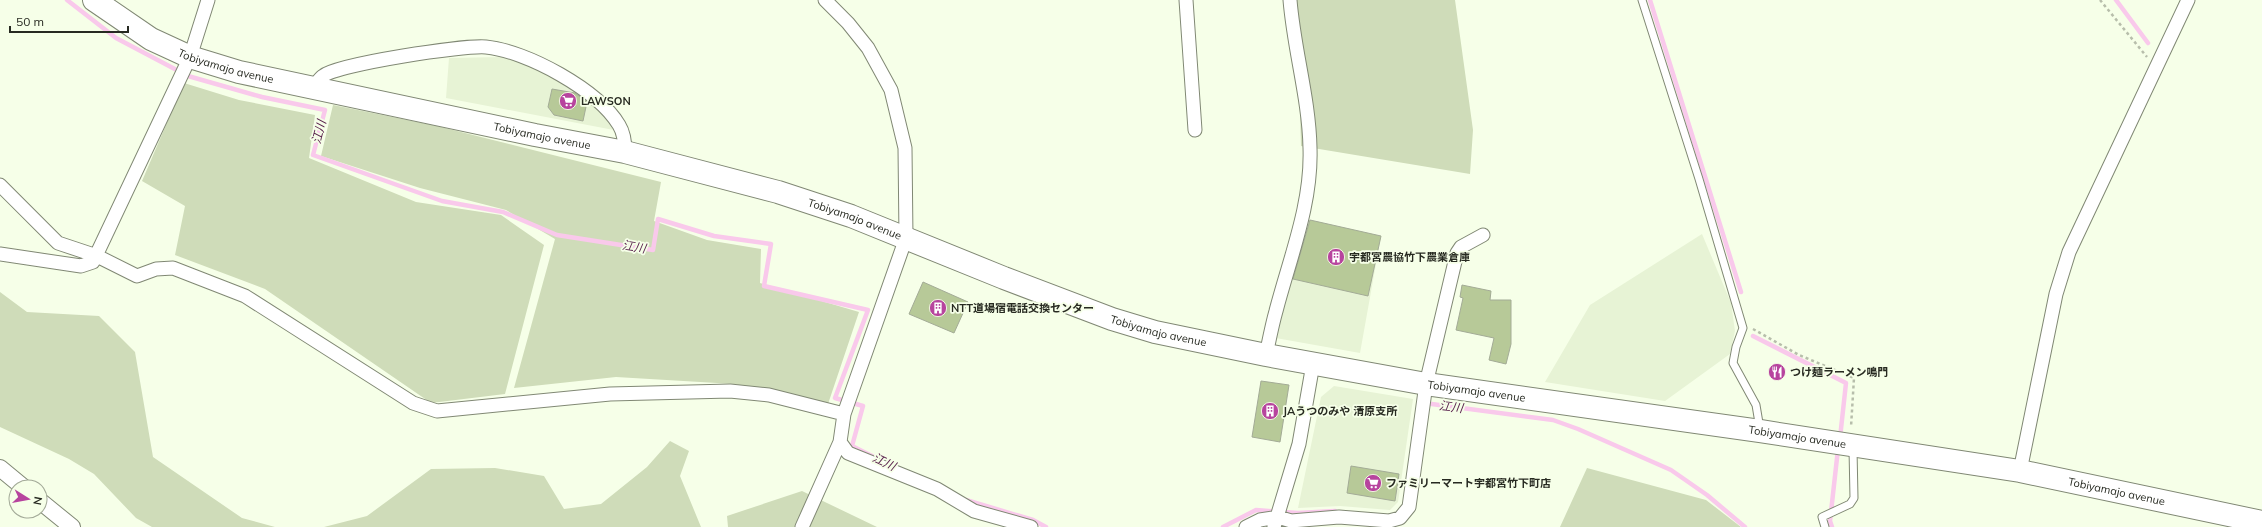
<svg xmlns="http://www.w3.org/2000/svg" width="2262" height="527" viewBox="0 0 2262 527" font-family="Mulish,'Noto Sans JP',sans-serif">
  <rect width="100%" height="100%" fill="#f6ffe8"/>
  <path fill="#e7f3d5" d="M 502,57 L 556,68 L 619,131 L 446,98 L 449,58 Z
    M 1302,218 L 1381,236 L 1360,353 L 1270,337 Z
    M 1702,234 L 1731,303 L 1735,331 L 1730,354 L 1665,401 L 1545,382 L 1590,305 Z
    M 1334,386 L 1413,399 L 1398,502 L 1390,510 L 1340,506 L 1298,508 L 1321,397 Z"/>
  <path fill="#cfdcb9" d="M 1297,0 L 1455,0 L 1473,130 L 1470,174 L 1301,146 Z
    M 184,83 L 239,100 L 315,115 L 309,158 L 416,202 L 501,215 L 544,245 L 505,394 L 431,403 L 265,289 L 175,255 L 185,206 L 142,181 Z
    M 333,105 L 437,126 L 661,182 L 654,221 L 707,240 L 761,249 L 760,283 L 859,312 L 828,404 L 734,384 L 616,377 L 514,388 L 555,239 L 506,210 L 420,188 L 321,156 Z
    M 0,292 L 27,312 L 99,316 L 135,352 L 153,457 L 242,518 L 275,527 L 152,527 L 136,518 L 94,474 L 69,459 L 0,427 Z
    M 670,441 L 689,451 L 680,476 L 701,527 L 324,527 L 367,516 L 431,469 L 495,468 L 544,476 L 564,509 L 601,504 L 647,467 Z
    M 1587,468 L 1706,500 L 1741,527 L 1560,527 Z
    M 802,491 L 877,527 L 728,527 L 727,516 Z"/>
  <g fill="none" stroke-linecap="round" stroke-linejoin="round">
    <path stroke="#f9c9eb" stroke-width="4.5" d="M 67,0 L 116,38 L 188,76 L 262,97 L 325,110 L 313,155 L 442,201 L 503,212 L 557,235 L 653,250 L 658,219 L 714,236 L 771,244 L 764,286 L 868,310 L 835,398 L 863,406 L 852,446 L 874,457
      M 1650,0 L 1741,292
      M 2116,0 L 2148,43
      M 1753,336 L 1846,383 L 1840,438
      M 1424,403 L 1553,420 L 1578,429 L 1671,470 L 1707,495 L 1745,527
      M 966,500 L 1033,520 L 1046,527
      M 1223,527 L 1256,510 L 1298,513 L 1335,511
      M 1832,527 L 1830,521 L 1838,449"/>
  </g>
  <path fill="#b7c998" stroke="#a3ab96" d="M 552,89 L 575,93 L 587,102 L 583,121 L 554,115 L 548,107 Z
    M 1310,220 L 1381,236 L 1368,296 L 1293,279 Z
    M 923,282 L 968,302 L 954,333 L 909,314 Z
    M 1462,285 L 1491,291 L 1490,300 L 1511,300 L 1511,344 L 1506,364 L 1489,360 L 1494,338 L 1456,330 L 1463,298 L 1460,297 Z
    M 1261,381 L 1289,385 L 1280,442 L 1252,437 Z
    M 1351,466 L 1399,474 L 1395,501 L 1347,493 Z"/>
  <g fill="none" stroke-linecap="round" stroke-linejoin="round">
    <defs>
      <path id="service" d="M 1642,0 L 1699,179 L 1743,328 L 1736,347 L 1733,363 L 1756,405 L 1760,429
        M 1825,527 L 1822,517 L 1850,504 L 1854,498 L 1853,449"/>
      <path id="minor" d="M 825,0 L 848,23 L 868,48 L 891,90 L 905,148 L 906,238 L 844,414 L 840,442 L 848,453 L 937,489 L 974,511 L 1031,527
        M 1186,0 L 1195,130
        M 313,88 C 316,84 319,79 323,76 C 338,64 464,45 486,47 C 527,51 598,90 619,125 C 624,133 625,143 625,152
        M 0,185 L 58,243 L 97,256 L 137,276 L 156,269 L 173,268 L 245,296 L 413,403 L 437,411 L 610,394 L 730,391 L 769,395 L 844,414
        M 0,254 L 81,266 L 93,262 L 190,57 L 208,0
        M 1266,355 C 1269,341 1272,325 1276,311 C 1290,257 1312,204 1310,148 C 1309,98 1294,50 1290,0
        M 2020,471 L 2056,294 L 2069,252 L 2188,0
        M 802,527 L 840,442
        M 1246,527 L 1260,520 L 1278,517 L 1291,521 L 1339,517 L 1389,521 L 1400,518 L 1409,507 L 1426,384 L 1457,253 L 1461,247 L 1483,235
        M 1274,527 L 1299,444 L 1313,364"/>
      <path id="tertiary" d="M 0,468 L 23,487
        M 40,501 L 72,527"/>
      <g id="trunk">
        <path id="s1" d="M 94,0 L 151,39 L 190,57 L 239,72 L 535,135 L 625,152 L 778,192 L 851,216 L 1004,278 L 1112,319 L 1155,332 L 1266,355 L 1426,384 L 1760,431 L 2020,471 L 2262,522"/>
      </g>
    </defs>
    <use href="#service" stroke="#808874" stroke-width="9"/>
    <use href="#minor" stroke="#808874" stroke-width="15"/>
    <use href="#tertiary" stroke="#808874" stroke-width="18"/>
    <use href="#trunk" stroke="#808874" stroke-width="24"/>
    <path stroke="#b7beab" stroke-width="2.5" stroke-dasharray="3 3" stroke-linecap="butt" d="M 2100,0 L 2147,57
      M 1753,329 L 1799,355 L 1854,378 L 1851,427"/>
    <use href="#service" stroke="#fff" stroke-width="7"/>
    <use href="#minor" stroke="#fff" stroke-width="13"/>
    <use href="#tertiary" stroke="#fff" stroke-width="16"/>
    <use href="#trunk" stroke="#fff" stroke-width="22"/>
  </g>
  <defs>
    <symbol id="supermarket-disc" viewBox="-11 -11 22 22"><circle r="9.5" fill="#b7449e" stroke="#f6ffe8"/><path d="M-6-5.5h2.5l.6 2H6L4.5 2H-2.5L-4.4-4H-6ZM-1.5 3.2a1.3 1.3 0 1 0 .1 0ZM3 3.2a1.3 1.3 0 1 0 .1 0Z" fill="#fff"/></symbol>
    <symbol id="building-disc" viewBox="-11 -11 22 22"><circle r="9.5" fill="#b7449e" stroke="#f6ffe8"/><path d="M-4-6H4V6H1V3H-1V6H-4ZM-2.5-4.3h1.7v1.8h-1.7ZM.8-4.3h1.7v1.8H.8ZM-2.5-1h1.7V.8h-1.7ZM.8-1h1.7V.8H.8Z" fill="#fff"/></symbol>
    <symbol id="restaurant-disc" viewBox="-11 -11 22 22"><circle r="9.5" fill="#b7449e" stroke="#f6ffe8"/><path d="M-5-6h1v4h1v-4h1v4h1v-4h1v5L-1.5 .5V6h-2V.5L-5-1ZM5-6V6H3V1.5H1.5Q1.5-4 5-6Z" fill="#fff"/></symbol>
  </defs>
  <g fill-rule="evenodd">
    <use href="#supermarket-disc" x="558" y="91" width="20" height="20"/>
    <use href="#building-disc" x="1326" y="247" width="20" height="20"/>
    <use href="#building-disc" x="928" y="298" width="20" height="20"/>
    <use href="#restaurant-disc" x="1767" y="362" width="20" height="20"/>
    <use href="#building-disc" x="1260" y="401" width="20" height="20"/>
    <use href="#supermarket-disc" x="1363" y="473" width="20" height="20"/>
  </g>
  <g text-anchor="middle" stroke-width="3.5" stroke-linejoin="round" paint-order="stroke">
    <g font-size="11" fill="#272a21" stroke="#f6ffe8">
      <text dy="4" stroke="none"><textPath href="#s1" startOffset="149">Tobiyamajo avenue</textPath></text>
      <text dy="4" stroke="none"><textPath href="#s1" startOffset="473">Tobiyamajo avenue</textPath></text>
      <text dy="4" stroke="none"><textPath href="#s1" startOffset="797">Tobiyamajo avenue</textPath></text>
      <text dy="4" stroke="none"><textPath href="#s1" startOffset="1121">Tobiyamajo avenue</textPath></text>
      <text dy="4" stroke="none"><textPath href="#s1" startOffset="1445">Tobiyamajo avenue</textPath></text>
      <text dy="4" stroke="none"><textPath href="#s1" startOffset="1769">Tobiyamajo avenue</textPath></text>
      <text dy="4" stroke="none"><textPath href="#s1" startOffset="2093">Tobiyamajo avenue</textPath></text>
    </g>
    <g font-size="11" font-weight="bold" fill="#272a21" stroke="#f6ffe8" text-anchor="start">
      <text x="581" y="105">LAWSON</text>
      <text x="1349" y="261">宇都宮農協竹下農業倉庫</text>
      <text x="951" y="312">NTT道場宿電話交換センター</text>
      <text x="1790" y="376">つけ麺ラーメン鳴門</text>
      <text x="1283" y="415">JAうつのみや 清原支所</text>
      <text x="1386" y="487">ファミリーマート宇都宮竹下町店</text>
    </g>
    <g font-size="12" font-style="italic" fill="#5a234e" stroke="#f6ffe8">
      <text transform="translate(319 132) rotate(-76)" y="4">江川</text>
      <text transform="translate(634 247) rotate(9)" y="4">江川</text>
      <text transform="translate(1451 407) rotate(7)" y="4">江川</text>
      <text transform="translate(884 462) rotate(25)" y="4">江川</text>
    </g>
  </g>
  <g transform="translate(28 499) rotate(101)"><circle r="19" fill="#f6ffe8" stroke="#a3aa98"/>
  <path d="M0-3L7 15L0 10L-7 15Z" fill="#b7449e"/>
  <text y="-6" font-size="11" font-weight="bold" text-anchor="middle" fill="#272a21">N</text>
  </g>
  <path d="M10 26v6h118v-6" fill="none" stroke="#272a21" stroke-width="2"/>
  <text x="16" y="26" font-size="12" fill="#272a21" stroke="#f6ffe8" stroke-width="3" paint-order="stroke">50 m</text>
</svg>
